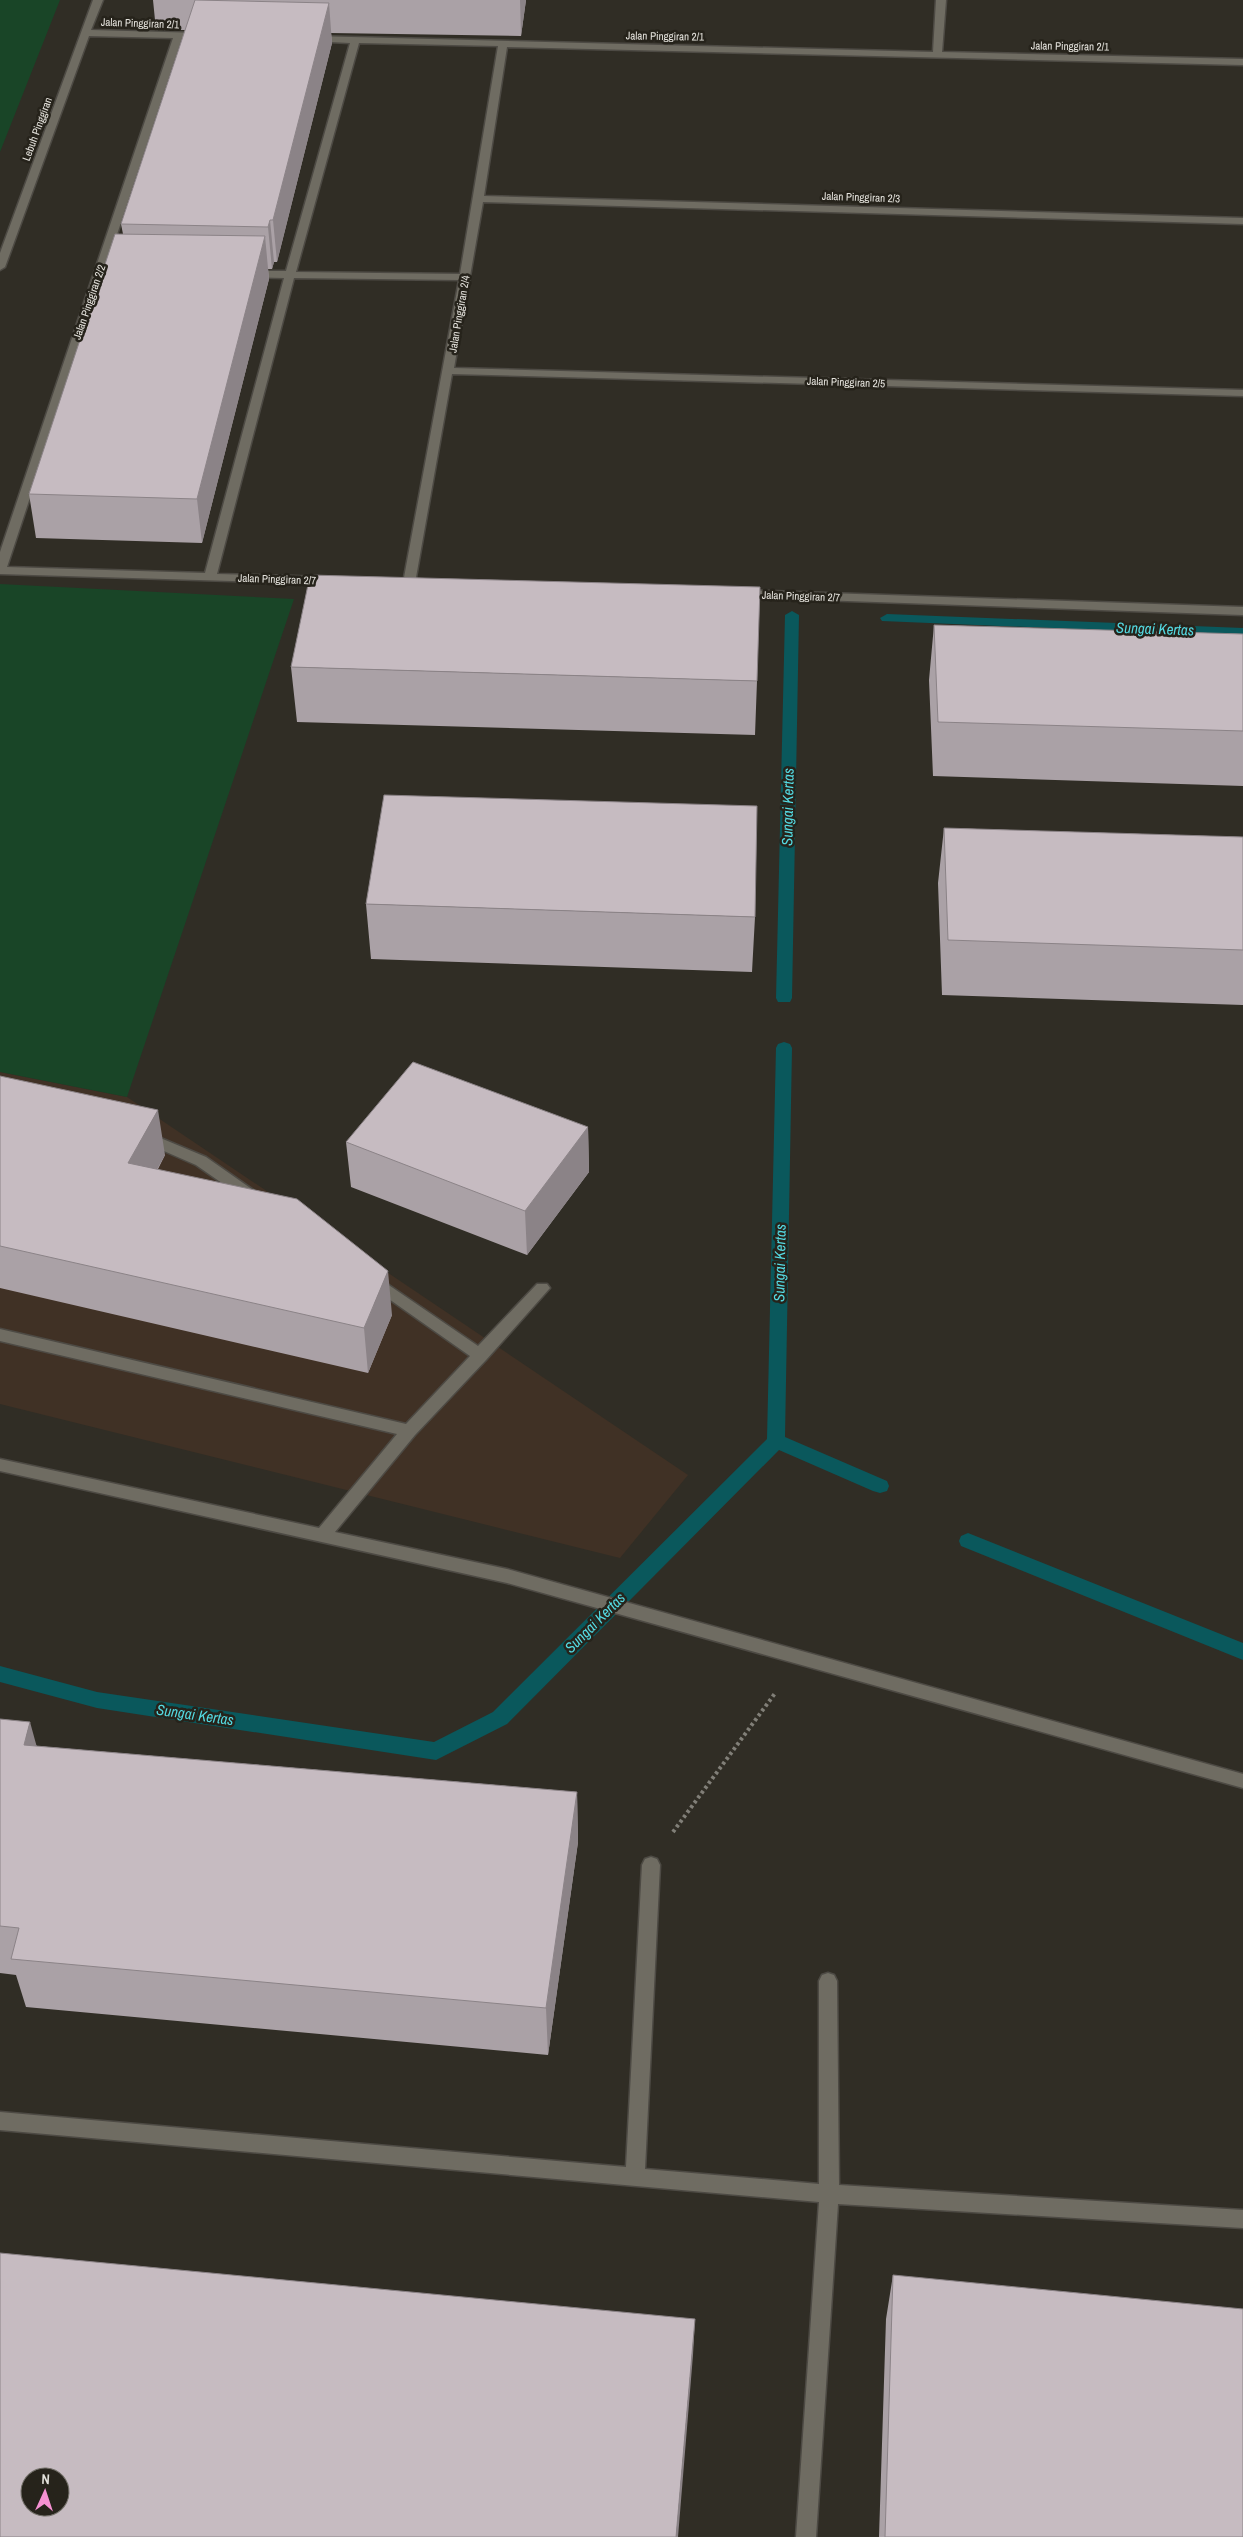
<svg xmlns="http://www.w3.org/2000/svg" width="1243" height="2537" viewBox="0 0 1243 2537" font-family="'Archivo Narrow',sans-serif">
  <rect width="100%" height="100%" fill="#302d25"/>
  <path fill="#403125" d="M 0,1072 L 127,1097 L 688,1475 L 620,1558 L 0,1404 Z"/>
  <path fill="#194527" d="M 0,0 L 60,0 L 0,152 Z
    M 0,584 L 294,599 L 127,1097 L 0,1072 Z"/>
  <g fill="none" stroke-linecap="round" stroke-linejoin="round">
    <path fill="#0a585c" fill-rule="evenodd" d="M 792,611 L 799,615 L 792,998 L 790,1002 L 778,1002 L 776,998 L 785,615 Z
      M 887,614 L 1243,628 L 1243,636 L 882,621 L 880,618 Z
      M 784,1042 L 790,1044 L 792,1048 L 785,1437 L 887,1481 L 889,1486 L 887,1491 L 880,1493 L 873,1491 L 779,1450 L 507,1724 L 436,1760 L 97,1708 L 0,1682 L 0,1666 L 97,1692 L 434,1742 L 493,1712 L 767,1439 L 776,1048 L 778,1044 Z
      M 968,1533 L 1243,1643 L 1243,1660 L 961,1546 L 959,1541 L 961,1536 Z"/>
    <defs>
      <path id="minor" d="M 93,0 L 103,0 L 91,30 L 202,33 L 207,36 L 202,39 L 182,38 L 7,567 L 205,573 L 284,278 L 249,277 L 244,274 L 249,271 L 286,271 L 350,43 L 309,41 L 307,39 L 312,36 L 933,52 L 936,0 L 946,0 L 942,52 L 1243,59 L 1243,65 L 507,47 L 484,196 L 1243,218 L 1243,224 L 483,202 L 454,368 L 1243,390 L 1243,396 L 452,374 L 415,583 L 409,587 L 403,583 L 459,280 L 294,278 L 217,574 L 329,577 L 335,581 L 333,584 L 0,574 L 0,552 L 173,38 L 89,36 L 5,267 L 0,270 L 0,253 ZM 359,43 L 498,46 L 460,274 L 296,272 Z
        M 740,590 L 1243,607 L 1243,615 L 736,597 L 736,591 Z
        M 146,1132 L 206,1157 L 259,1194 L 261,1198 L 259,1202 L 249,1202 L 196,1165 L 141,1141 L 139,1137 Z
        M 374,1275 L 478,1346 L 537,1284 L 547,1284 L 550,1288 L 486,1360 L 415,1435 L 335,1532 L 507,1569 L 1243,1774 L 1243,1788 L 507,1583 L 0,1471 L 0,1459 L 319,1528 L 397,1434 L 0,1341 L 0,1329 L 406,1424 L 470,1356 L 369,1285 L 366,1281 L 369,1277 Z
        M 651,1857 L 657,1859 L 660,1865 L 645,2169 L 819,2184 L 819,1981 L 822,1975 L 828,1973 L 834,1975 L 837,1981 L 839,2185 L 1243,2210 L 1243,2228 L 838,2204 L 816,2537 L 796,2537 L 819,2202 L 0,2130 L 0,2112 L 626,2167 L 642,1865 L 645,1859 Z"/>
    </defs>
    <use href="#minor" stroke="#4d4a44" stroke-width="3"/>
    <path stroke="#817f78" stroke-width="4" stroke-dasharray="3 3" stroke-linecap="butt" d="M 673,1832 L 776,1692"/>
    <use href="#minor" fill="#6f6c62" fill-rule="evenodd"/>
  </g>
  <path fill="#aaa1a6" d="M 153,0 L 526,0 L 521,36 L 331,33 L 332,43 L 277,262 L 274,262 L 272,269 L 268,269 L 269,279 L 202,543 L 36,538 L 29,494 L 123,234 L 121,224 L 185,30 L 156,30 Z
    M 934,625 L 1243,634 L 1243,786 L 933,776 L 929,680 Z
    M 291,667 L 757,681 L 755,735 L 297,722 Z
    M 944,828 L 1243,837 L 1243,1005 L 942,995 L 938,883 Z
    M 366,904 L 755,917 L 752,972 L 371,959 Z
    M 0,1076 L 165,1155 L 158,1169 L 392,1315 L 368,1373 L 0,1288 Z
    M 588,1127 L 589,1172 L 527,1255 L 351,1187 L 346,1142 Z
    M 0,1719 L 37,1746 L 577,1792 L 578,1842 L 548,2055 L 26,2007 L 16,1975 L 0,1973 Z
    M 893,2275 L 1243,2537 L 879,2537 L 886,2319 Z"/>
  <path fill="#8b8387" d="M 520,0 L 526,0 L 521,36 Z
    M 329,3 L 332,43 L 277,262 L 273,220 Z
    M 270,220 L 274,262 L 272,269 L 268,227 Z
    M 265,236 L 269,279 L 202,543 L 197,499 Z
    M 158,1110 L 165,1155 L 136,1207 L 128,1163 Z
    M 588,1127 L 589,1172 L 527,1255 L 525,1211 Z
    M 388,1271 L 392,1315 L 368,1373 L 364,1328 Z
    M 30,1722 L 44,1773 L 24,1745 Z
    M 577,1792 L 578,1842 L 548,2055 L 546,2008 Z
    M 695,2319 L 693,2355 L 678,2537 L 676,2537 Z"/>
  <path fill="#c6bbc1" stroke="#8b8387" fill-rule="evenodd" d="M 195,0 L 329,3 L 273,220 L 270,220 L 268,227 L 121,224 Z
    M 115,234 L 265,236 L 197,499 L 29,494 Z
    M 310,575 L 760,587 L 757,681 L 291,667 Z
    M 934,625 L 1243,634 L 1243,731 L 938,722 Z
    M 384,795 L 757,806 L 755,917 L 366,904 Z
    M 944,828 L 1243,837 L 1243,950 L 948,940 Z
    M 413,1062 L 588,1127 L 525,1211 L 346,1142 Z
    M 0,1076 L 158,1110 L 128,1163 L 297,1199 L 388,1271 L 364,1328 L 0,1246 Z
    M 0,1719 L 30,1722 L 24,1745 L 577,1792 L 546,2008 L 11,1959 L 19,1928 L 0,1926 Z
    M 0,2253 L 695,2319 L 676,2537 L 0,2537 ZM 30,2477 L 60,2477 L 60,2507 L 30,2507 Z
    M 893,2275 L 1243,2309 L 1243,2537 L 885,2537 Z"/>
  <g text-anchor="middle" stroke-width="5" stroke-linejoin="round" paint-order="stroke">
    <g font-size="11" fill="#e4e2dc" stroke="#26231b">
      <text transform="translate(140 23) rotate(2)" y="4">Jalan Pinggiran 2/1</text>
      <text transform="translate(665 36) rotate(1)" y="4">Jalan Pinggiran 2/1</text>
      <text transform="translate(1070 46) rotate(1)" y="4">Jalan Pinggiran 2/1</text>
      <text transform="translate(37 129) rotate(-70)" y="4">Lebuh Pinggiran</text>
      <text transform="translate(861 197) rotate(2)" y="4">Jalan Pinggiran 2/3</text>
      <text transform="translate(89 302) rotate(-71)" y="4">Jalan Pinggiran 2/2</text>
      <text transform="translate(459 314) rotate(-80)" y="4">Jalan Pinggiran 2/4</text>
      <text transform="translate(846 382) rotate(2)" y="4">Jalan Pinggiran 2/5</text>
      <text transform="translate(277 579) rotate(2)" y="4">Jalan Pinggiran 2/7</text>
      <text transform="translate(801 596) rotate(2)" y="4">Jalan Pinggiran 2/7</text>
    </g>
    <g font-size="15" font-style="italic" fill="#54dae2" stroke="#26231b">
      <text transform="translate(1155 629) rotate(2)" y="5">Sungai Kertas</text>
      <text transform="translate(788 807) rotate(-89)" y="5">Sungai Kertas</text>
      <text transform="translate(780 1263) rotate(-89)" y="5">Sungai Kertas</text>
      <text transform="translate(595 1623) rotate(-45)" y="5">Sungai Kertas</text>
      <text transform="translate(195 1715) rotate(8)" y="5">Sungai Kertas</text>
    </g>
  </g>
  <g transform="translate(45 2492) rotate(3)"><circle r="24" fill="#26231b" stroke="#726f68"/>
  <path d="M0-4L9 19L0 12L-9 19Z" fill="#f591d2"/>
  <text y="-8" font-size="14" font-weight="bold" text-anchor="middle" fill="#e4e2dc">N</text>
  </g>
</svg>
